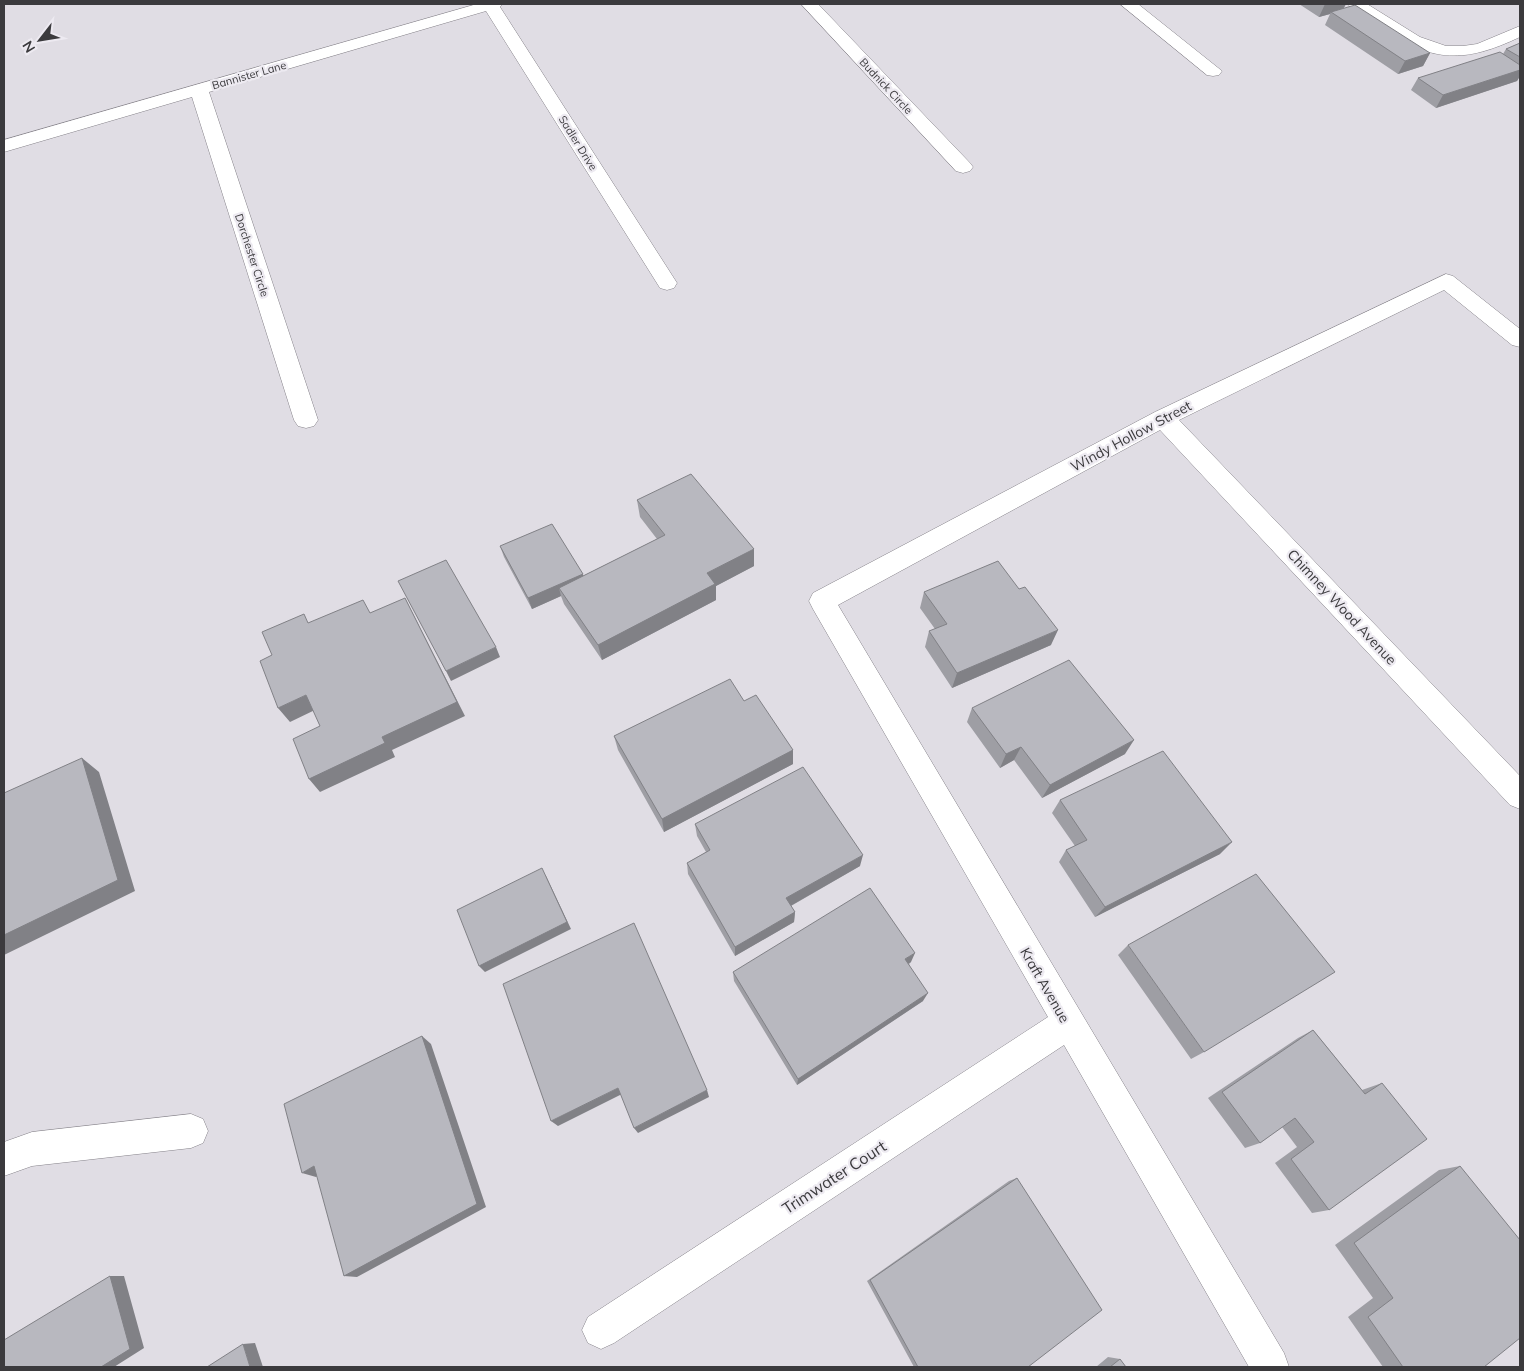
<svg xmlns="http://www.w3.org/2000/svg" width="1524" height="1371" viewBox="0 0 1524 1371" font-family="Mulish,sans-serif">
  <rect width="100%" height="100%" fill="#e0dde4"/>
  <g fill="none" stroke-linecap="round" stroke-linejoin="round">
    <defs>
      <path id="minor" d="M 477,4 L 502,4 L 500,7 L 677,283 L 674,288 L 667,290 L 660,288 L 486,11 L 209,92 L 318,420 L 314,426 L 306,428 L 298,426 L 294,420 L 192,97 L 4,152 L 4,140 Z
        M 801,4 L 818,4 L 970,163 L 973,167 L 970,171 L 963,173 L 956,171 Z
        M 1120,4 L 1138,4 L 1222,71 L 1219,75 L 1213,76 L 1207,75 Z
        M 1348,4 L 1367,4 L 1420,37 L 1446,46 L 1463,46 L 1477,44 L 1520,26 L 1520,37 C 1465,63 1434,63 1382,29 C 1371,23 1355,14 1348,4 Z
        M 1446,274 L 1453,276 L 1520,329 L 1520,347 L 1512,345 L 1444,290 L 1179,420 L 1520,776 L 1520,809 L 1510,805 L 1160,430 L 838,605 L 1284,1353 L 1289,1367 L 1249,1367 L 1064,1045 L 614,1343 L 601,1349 L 588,1343 L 582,1330 L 588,1317 L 1048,1017 L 813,609 L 809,601 L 813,593 L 1155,412 Z
        M 191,1114 L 203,1119 L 208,1131 L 203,1143 L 191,1148 L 32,1166 L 4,1176 L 4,1142 L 32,1132 Z"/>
    </defs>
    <use href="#minor" stroke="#858289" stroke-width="1"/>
    <use href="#minor" fill="#fff" fill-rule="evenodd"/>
  </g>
  <path fill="#9e9ea4" d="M 1299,4 L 1346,4 L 1344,8 L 1430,53 L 1423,66 L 1398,74 L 1325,25 L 1330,14 L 1319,17 Z
    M 1520,43 L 1520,76 L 1517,81 L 1436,108 L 1411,90 L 1418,78 L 1503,54 L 1506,49 Z
    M 637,500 L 754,549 L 754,566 L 716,586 L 716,600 L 602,660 L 564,604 L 561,596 L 532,609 L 504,557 L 500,546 L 583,574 L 583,576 L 657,539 L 640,517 Z
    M 924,592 L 1051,645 L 952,688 L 925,647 L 929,631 L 935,629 L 920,608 Z
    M 744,701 L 793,750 L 793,764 L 664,832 L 618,750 L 614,736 Z
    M 972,708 L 1125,754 L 1042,798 L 1014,760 L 1000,768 L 967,722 Z
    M 1060,800 L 1220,854 L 1095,917 L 1059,862 L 1066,850 L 1075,846 L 1052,813 Z
    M 695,824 L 860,866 L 791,906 L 795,912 L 794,922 L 735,956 L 688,874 L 687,863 L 706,852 L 697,836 Z
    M 1128,945 L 1204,1052 L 1191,1059 L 1118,955 Z
    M 911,962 L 909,964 L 923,1001 L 797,1085 L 734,981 L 733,972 Z
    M 1313,1030 L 1362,1090 L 1382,1083 L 1329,1210 L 1312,1213 L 1275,1163 L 1297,1147 L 1282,1127 L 1260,1143 L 1245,1148 L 1208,1098 L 1298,1038 Z
    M 1460,1166 L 1484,1367 L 1383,1367 L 1348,1317 L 1373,1298 L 1335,1245 L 1439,1170 Z
    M 1017,1178 L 1028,1367 L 914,1367 L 867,1281 L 1009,1181 Z
    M 1108,1357 L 1120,1359 L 1126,1367 L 1096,1367 Z"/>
  <path fill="#818186" d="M 1325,4 L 1346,4 L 1343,9 L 1331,12 L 1330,14 L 1319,17 Z
    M 1430,53 L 1423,66 L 1398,74 L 1405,61 Z
    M 1520,70 L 1520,76 L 1517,81 L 1436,108 L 1443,95 Z
    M 754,549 L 754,566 L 716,586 L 716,600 L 602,660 L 598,645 L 707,573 Z
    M 583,574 L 585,585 L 559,588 L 561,596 L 532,609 L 528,598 Z
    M 405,598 L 465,716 L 392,750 L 395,757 L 320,792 L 309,779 Z
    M 1058,630 L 1051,645 L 952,688 L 957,673 Z
    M 496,647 L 500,657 L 451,681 L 446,671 Z
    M 306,695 L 317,709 L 290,722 L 278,708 Z
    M 1134,740 L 1125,754 L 1042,798 L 1050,785 Z
    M 1021,747 L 1014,760 L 1000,768 L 1006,754 Z
    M 793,750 L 793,764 L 664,832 L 662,819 Z
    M 82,758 L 99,772 L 135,891 L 4,955 L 4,935 Z
    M 1232,842 L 1220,854 L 1095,917 L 1105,907 Z
    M 863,855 L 860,866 L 785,909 L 786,898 Z
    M 546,876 L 571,929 L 485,972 L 479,966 Z
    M 795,912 L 794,922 L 735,956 L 735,947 Z
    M 915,953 L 911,962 L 901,968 L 905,959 Z
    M 928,993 L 923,1001 L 797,1085 L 798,1079 Z
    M 422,1036 L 431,1044 L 486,1207 L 357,1277 L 344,1276 Z
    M 618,1088 L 622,1094 L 558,1126 L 551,1121 Z
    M 707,1090 L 709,1097 L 638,1133 L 634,1128 Z
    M 314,1166 L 328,1170 L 316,1177 L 302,1173 Z
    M 110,1276 L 124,1276 L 144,1348 L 114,1367 L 101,1367 Z
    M 255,1343 L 263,1367 L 250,1367 L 243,1344 Z"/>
  <path fill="#b8b8bf" stroke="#818186" d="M 1355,5 L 1430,53 L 1405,61 L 1331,12 Z
    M 1520,43 L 1520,57 L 1506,49 Z
    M 1500,52 L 1520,65 L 1520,70 L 1443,95 L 1418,78 Z
    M 691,474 L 754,549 L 707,573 L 715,584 L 598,645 L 559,588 L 665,535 L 637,500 Z
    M 552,524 L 583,574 L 528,598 L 500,546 Z
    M 446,560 L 496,647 L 446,671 L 398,581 Z
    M 998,561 L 1019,589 L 1025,587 L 1058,630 L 957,673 L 929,631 L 947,624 L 924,592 Z
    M 405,598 L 457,702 L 382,737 L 385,743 L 309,779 L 293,739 L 320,726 L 306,695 L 278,708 L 260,661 L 272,655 L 262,632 L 304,614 L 308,623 L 363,600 L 370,613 Z
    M 1069,660 L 1134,740 L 1050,785 L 1021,747 L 1006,754 L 972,708 Z
    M 730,679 L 744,701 L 756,695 L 793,750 L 662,819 L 614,736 Z
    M 1163,751 L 1232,842 L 1105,907 L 1066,850 L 1087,840 L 1060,800 Z
    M 82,758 L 118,880 L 4,935 L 4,793 Z
    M 803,767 L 863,855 L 786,898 L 795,912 L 735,947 L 687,863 L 710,850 L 695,824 Z
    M 542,868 L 567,922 L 479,966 L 457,910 Z
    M 1256,874 L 1335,972 L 1204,1052 L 1128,945 Z
    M 870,888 L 915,953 L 905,959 L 928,993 L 798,1079 L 733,972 Z
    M 634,923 L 707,1090 L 634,1128 L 618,1088 L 551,1121 L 503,984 Z
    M 1313,1030 L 1365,1094 L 1382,1083 L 1427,1139 L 1329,1210 L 1291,1159 L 1314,1142 L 1295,1118 L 1260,1143 L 1222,1092 Z
    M 422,1036 L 477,1204 L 344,1276 L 314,1166 L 302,1173 L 284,1104 Z
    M 1460,1166 L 1520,1240 L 1520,1338 L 1484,1367 L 1403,1367 L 1368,1317 L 1393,1298 L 1354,1243 Z
    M 1017,1178 L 1102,1310 L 1028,1367 L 918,1367 L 870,1280 Z
    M 110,1276 L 130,1349 L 101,1367 L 4,1367 L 4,1340 Z
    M 243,1344 L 250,1367 L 207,1367 Z
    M 1120,1359 L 1126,1367 L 1110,1367 Z"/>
  <g text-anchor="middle" stroke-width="4.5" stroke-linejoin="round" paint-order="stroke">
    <g font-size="11" fill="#3b3a3d" stroke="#edeaf1">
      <text transform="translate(249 75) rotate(-16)" y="4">Bannister Lane</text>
      <text transform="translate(886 86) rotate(47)" y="4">Budnick Circle</text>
      <text transform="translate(578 143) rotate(58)" y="4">Sadler Drive</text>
      <text transform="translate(252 255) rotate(72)" y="4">Dorchester Circle</text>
    </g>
    <g font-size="14" fill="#3b3a3d" stroke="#edeaf1">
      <text transform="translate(1131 436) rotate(-28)" y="5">Windy Hollow Street</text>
      <text transform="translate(1342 607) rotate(47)" y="5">Chimney Wood Avenue</text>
      <text transform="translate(1045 985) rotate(60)" y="5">Kraft Avenue</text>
    </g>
    <g font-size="16" fill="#3b3a3d" stroke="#edeaf1">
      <text transform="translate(834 1177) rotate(-33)" y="6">Trimwater Court</text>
    </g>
  </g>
  <rect width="1524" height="1371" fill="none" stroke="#3b3a3d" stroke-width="10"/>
  <g transform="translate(40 40) rotate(239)" stroke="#edeaf1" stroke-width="4" paint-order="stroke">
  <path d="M0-4L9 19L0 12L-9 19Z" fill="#3b3a3d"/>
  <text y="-8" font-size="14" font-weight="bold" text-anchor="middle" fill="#3b3a3d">N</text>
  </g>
</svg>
